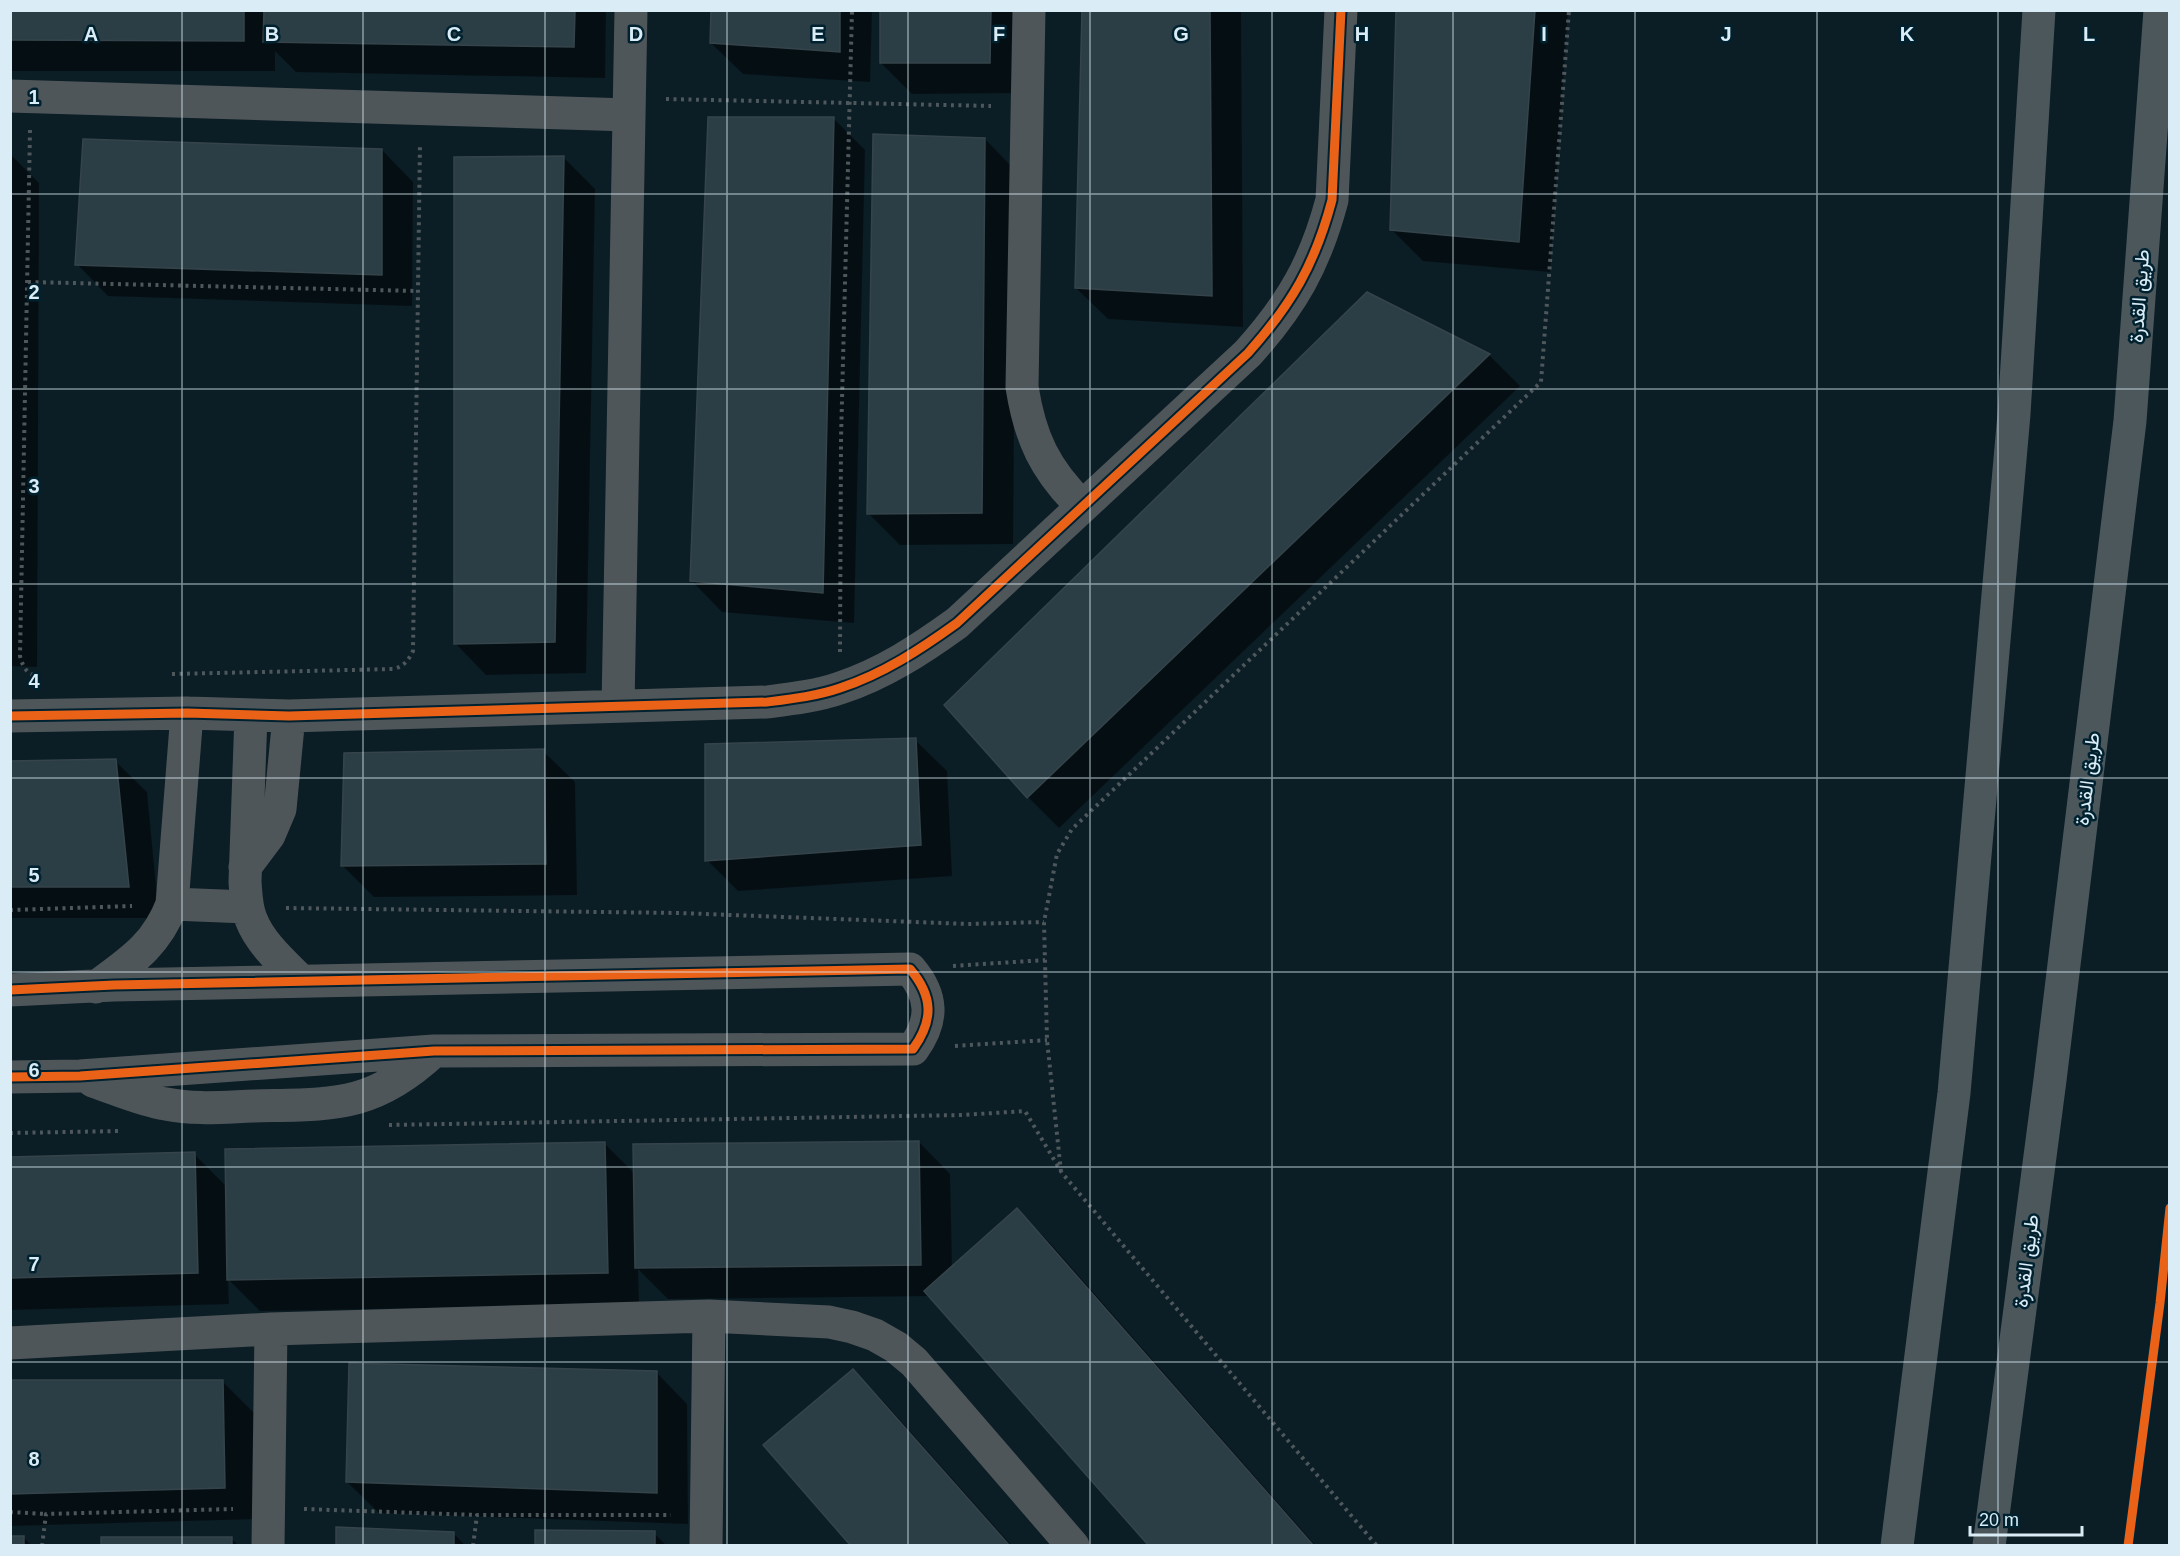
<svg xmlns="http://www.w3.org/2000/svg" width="2180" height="1556" viewBox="0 0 2180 1556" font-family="Arial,Vazirmatn,sans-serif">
  <rect width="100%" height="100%" fill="#0b1d25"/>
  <path fill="#0007" d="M 10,10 L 606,10 L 605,78 L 296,72 L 275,51 L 275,71 L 10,71 Z
    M 712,10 L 872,10 L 870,82 L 743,74 L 711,43 Z
    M 881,10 L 1022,10 L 1020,93 L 912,94 L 881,63 Z
    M 1083,10 L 1241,10 L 1243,327 L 1108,319 L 1076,288 Z
    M 1397,10 L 1568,10 L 1550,272 L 1423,261 L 1391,229 Z
    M 833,118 L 865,150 L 854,623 L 722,612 L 691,580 Z
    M 985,139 L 1016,171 L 1013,544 L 900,545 L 868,513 Z
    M 382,150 L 413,182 L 412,306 L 108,296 L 77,264 Z
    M 10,154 L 39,183 L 37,667 L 10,666 Z
    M 564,158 L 595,189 L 586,673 L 486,675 L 455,643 Z
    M 1367,294 L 1489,355 L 1520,386 L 1059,828 L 1028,797 Z
    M 915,740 L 947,771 L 952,876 L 738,891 L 707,860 Z
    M 543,751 L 575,782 L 577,895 L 374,897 L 343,866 Z
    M 115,761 L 147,792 L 159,918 L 10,918 L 10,763 Z
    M 919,1142 L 950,1174 L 952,1268 L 1017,1210 L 1049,1242 L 1316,1546 L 1151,1546 L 931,1296 L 668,1299 L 638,1269 L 639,1304 L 260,1311 L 228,1279 L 229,1304 L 10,1310 L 10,1159 L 194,1154 L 227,1187 L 604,1143 L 635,1174 Z
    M 853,1371 L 884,1402 L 1012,1546 L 853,1546 Z
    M 656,1372 L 687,1404 L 688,1524 L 379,1513 L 347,1482 Z
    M 10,1381 L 222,1381 L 254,1413 L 256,1519 L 10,1526 Z
    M 453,1533 L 466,1546 L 337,1546 Z
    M 654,1533 L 667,1546 L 537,1546 Z
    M 24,1538 L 32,1546 L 10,1546 Z
    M 232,1539 L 239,1546 L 103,1546 Z"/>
  <path fill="#2c3e45" stroke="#35444a" stroke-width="1.5" d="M 10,10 L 244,10 L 244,41 L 10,40 Z
    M 264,10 L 575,10 L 574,47 L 263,42 Z
    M 711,10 L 840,10 L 840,52 L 710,43 Z
    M 880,10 L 991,10 L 990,63 L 880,63 Z
    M 1082,10 L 1210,10 L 1212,296 L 1075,288 Z
    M 1396,10 L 1535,10 L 1519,242 L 1390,230 Z
    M 708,117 L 834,117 L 823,593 L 690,581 Z
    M 873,134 L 985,138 L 982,513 L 867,514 Z
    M 83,139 L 382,149 L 382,275 L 75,265 Z
    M 564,156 L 555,642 L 454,644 L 454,157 Z
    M 1367,292 L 1490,354 L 1027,798 L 944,705 Z
    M 916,738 L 921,845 L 705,861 L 705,744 Z
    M 544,749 L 546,864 L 341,866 L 344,753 Z
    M 116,759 L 129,887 L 10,887 L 10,761 Z
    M 919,1141 L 921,1265 L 635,1268 L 633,1144 Z
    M 605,1142 L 608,1273 L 227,1280 L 225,1149 Z
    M 195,1152 L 198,1273 L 10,1278 L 10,1157 Z
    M 1017,1208 L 1314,1546 L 1149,1546 L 924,1291 Z
    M 349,1363 L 657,1371 L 657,1493 L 346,1482 Z
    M 853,1369 L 1010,1546 L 851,1546 L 763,1445 Z
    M 10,1380 L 223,1380 L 225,1488 L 10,1494 Z
    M 336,1527 L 454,1532 L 454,1546 L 336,1546 Z
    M 535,1530 L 655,1531 L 655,1546 L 535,1546 Z
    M 10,1536 L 24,1536 L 24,1546 L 10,1546 Z
    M 101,1537 L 232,1537 L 232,1546 L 101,1546 Z"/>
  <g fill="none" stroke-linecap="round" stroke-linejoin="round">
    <path stroke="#4e575b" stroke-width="4" stroke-dasharray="3 4.5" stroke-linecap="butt" d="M 666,99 L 991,106
      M 30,130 L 20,656 C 23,668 27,674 39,677
      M 28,282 L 417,291
      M 840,652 L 841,439 L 852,10
      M 172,674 L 394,669 C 404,666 408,661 413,651 L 420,143
      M 286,908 L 679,913 L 968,924 L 1044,922
      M 10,910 L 132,906
      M 953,966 L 1045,960
      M 955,1046 L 1047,1040
      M 389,1125 L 963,1115 L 1025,1111 L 1062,1173 L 1377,1546
      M 10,1133 L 121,1131
      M 1061,1172 L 1047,1040 L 1044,922 L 1057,854 L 1072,829 L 1541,382 L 1569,10
      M 304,1509 L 477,1515
      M 10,1512 L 46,1514
      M 42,1546 L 46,1514 L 233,1509
      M 473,1546 L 477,1515 L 671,1515"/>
    <path stroke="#4f565a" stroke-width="33" d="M 1029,10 L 1022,387 C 1030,438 1045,470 1082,506
      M 10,96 L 629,115
      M 618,706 L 631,10
      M 251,715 L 245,882 C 246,894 246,907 251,919 C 260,943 283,963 301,981
      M 10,716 L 187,713 L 289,716 L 767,702 C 791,699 817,696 840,688 C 883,674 921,649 957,623 L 1248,353 C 1292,304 1315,264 1332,200 L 1341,10
      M 245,867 L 269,835 L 280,809 L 289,716
      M 172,904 L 247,907
      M 96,987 C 130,962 156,946 172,904 L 187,713
      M 10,990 L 114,985 L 910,969 C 933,996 934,1020 913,1049 L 434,1051 L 80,1076 L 10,1077
      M 93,1081 C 117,1089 141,1100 166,1104 C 195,1110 224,1107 253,1106 C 331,1104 372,1109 434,1051
      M 10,1343 L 271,1329 L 709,1316 L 829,1322 L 852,1327 L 875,1335 L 896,1347 L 914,1362 L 1073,1546
      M 268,1546 L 271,1329
      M 706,1546 L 709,1316"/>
    <path stroke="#4c575c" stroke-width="33" d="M 1897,1546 L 1954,1093 L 2014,414 L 2039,10
      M 1989,1546 L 2050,1080 L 2130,421 L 2160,10"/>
    <defs>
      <path id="cycleway" d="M 10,716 L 187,713 L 289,716 L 767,702 C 791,699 817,696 840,688 C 883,674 921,649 957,623 L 1248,353 C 1292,304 1315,264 1332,200 L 1341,10
        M 10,990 L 114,985 L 910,969 C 933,996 934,1020 913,1049 L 434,1051 L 80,1076 L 10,1077
        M 2128,1546 L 2160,1303 L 2170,1208"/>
    </defs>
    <use href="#cycleway" stroke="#002230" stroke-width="13"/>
    <use href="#cycleway" stroke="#ea6118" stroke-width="9"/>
  </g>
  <path fill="none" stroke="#daedf6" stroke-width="1.5" stroke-opacity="0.55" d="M 182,10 L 182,1546M 363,10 L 363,1546M 545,10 L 545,1546M 727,10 L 727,1546M 908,10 L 908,1546M 1090,10 L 1090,1546M 1272,10 L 1272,1546M 1453,10 L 1453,1546M 1635,10 L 1635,1546M 1817,10 L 1817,1546M 1998,10 L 1998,1546M 10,194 L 2170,194M 10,389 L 2170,389M 10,584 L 2170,584M 10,778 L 2170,778M 10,972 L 2170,972M 10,1167 L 2170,1167M 10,1362 L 2170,1362"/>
  <g text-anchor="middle" stroke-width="5" stroke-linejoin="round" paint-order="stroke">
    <g font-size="20" fill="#daedf6" stroke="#002230">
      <text transform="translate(2139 296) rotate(-86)" y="7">طريق القدرة</text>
      <text transform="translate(2087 779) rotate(-83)" y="7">طريق القدرة</text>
      <text transform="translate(2026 1261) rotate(-83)" y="7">طريق القدرة</text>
    </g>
  </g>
  <g font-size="20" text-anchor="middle" font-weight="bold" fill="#daedf6" stroke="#002230" stroke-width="5" stroke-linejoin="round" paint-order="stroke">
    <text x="91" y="41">A</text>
    <text x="272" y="41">B</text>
    <text x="454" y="41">C</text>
    <text x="636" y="41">D</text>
    <text x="818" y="41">E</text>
    <text x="999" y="41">F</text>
    <text x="1181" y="41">G</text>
    <text x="1362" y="41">H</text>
    <text x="1544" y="41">I</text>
    <text x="1726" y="41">J</text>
    <text x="1907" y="41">K</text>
    <text x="2089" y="41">L</text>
    <text x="34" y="104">1</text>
    <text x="34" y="299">2</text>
    <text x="34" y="493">3</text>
    <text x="34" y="688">4</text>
    <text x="34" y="882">5</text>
    <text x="34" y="1077">6</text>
    <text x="34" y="1271">7</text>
    <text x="34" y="1466">8</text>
  </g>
  <rect width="2180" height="1556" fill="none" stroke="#daedf6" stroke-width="24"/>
  <path d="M1970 1526v9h112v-9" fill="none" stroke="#daedf6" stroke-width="3"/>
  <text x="1979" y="1526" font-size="18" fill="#daedf6" stroke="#002230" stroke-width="4.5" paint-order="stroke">20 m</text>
</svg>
